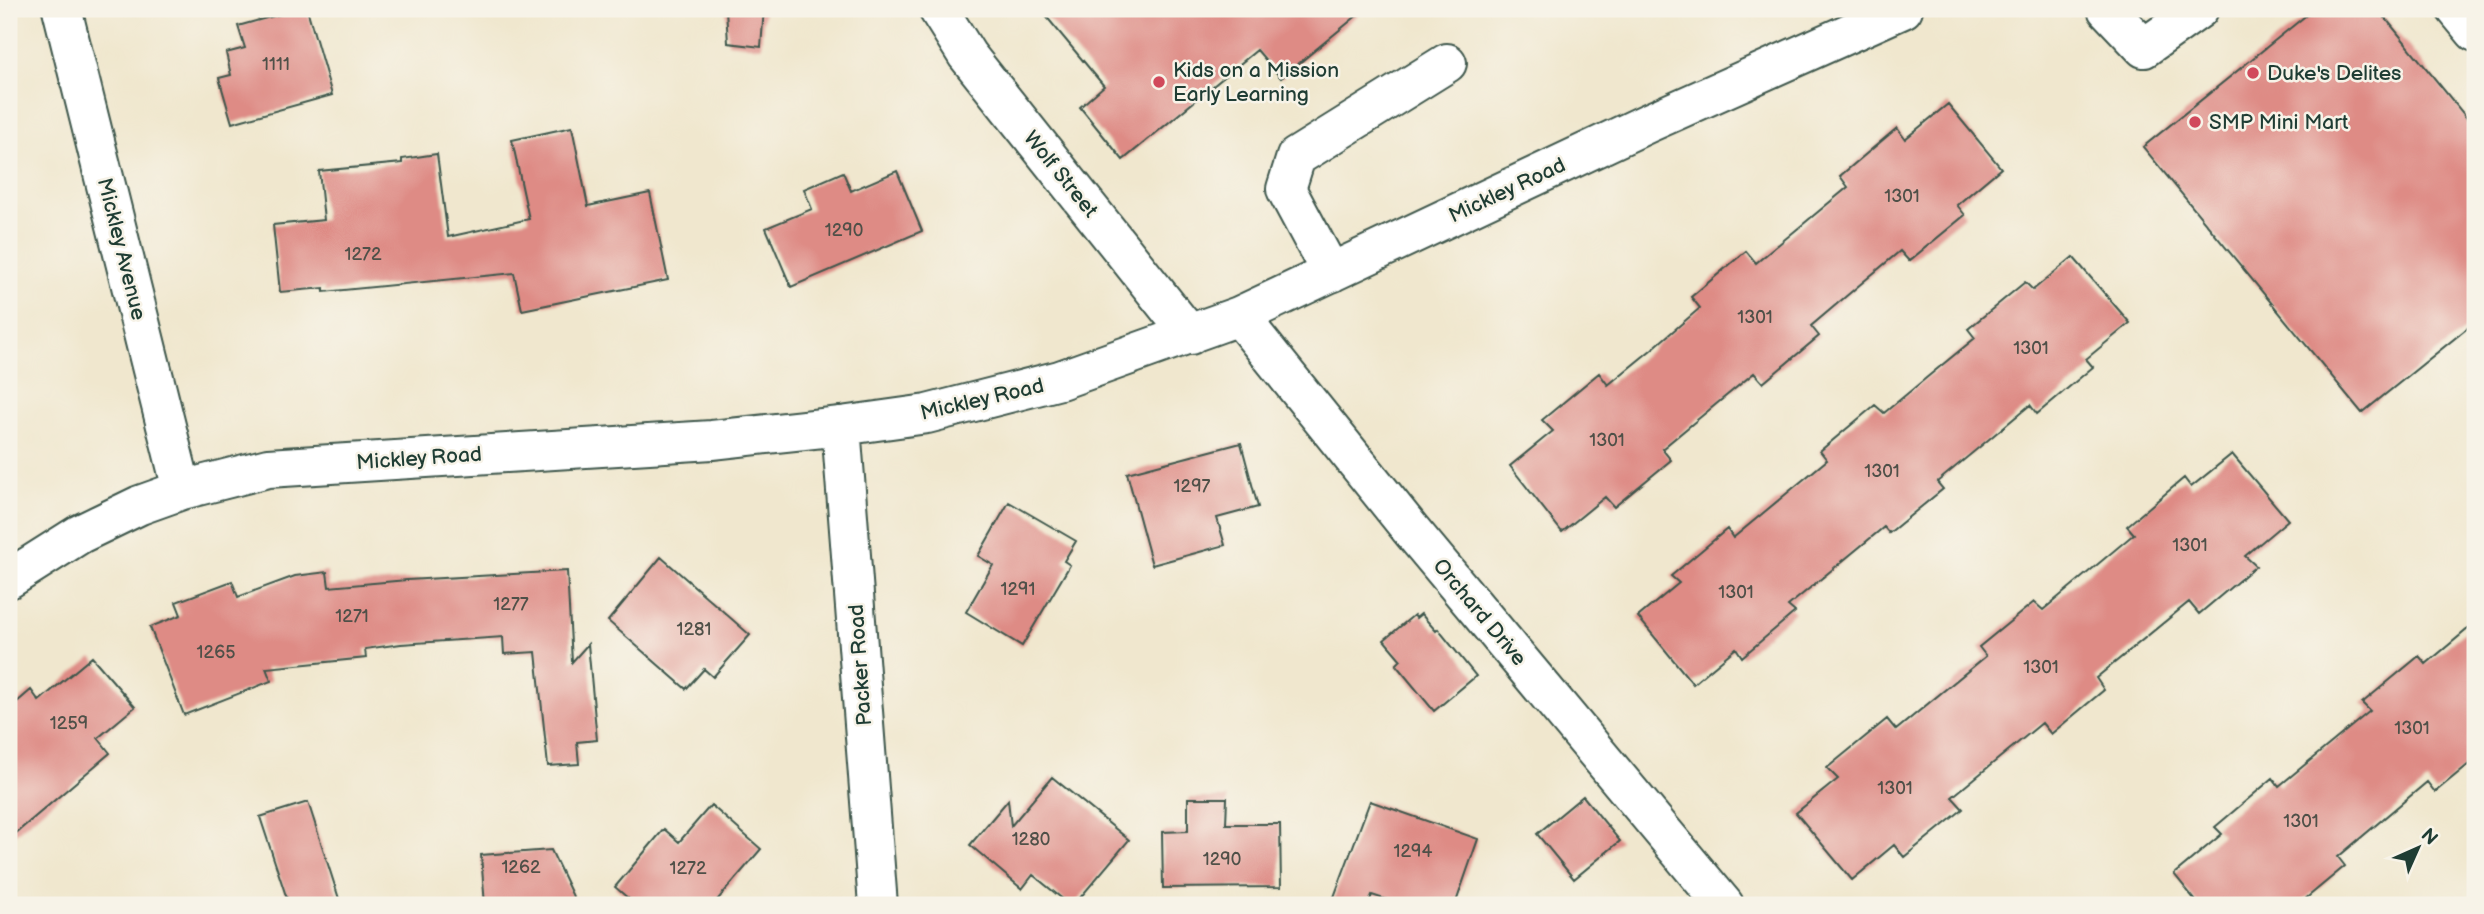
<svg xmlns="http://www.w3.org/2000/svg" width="2484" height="914" viewBox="0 0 2484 914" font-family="'Balsamiq Sans',sans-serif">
  <rect width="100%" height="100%" fill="#f7f3e8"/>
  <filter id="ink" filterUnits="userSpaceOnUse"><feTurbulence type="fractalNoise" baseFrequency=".0143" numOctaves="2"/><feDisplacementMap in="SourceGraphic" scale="14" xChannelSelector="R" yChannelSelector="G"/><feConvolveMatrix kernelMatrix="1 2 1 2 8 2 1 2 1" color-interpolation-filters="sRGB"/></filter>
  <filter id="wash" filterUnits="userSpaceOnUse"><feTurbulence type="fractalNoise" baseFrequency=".00686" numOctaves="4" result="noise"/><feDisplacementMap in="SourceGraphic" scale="28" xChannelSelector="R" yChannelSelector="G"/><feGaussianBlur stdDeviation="1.57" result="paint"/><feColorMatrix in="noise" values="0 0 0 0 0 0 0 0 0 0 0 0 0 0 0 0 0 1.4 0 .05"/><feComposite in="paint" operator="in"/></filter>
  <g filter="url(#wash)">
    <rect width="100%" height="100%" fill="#f0e7ce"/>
    <g id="blocks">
      <path fill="#de8b85" d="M 299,9 L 307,9 L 332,95 L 232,123 L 219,78 L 231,75 L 226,53 L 245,48 L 238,26 Z
        M 726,9 L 764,9 L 761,47 L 728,43 Z
        M 1040,9 L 1365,9 L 1281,78 L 1257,50 L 1123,160 L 1080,107 L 1104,86 Z
        M 2314,9 L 2378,9 L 2475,128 L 2475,322 L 2362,413 L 2143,147 Z
        M 1948,104 L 2001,168 L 1957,205 L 1965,215 L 1909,261 L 1900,251 L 1857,287 L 1811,326 L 1819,336 L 1763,383 L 1754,373 L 1703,415 L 1662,449 L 1671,460 L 1614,507 L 1605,497 L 1562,532 L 1510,466 L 1553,431 L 1542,420 L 1599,373 L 1608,385 L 1651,350 L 1700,308 L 1691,297 L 1746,251 L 1756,263 L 1848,187 L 1840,176 L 1897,128 L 1905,139 Z
        M 572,127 L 588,206 L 650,193 L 668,280 L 522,310 L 514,273 L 324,292 L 324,288 L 280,292 L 273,225 L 324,220 L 319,171 L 402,163 L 402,159 L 437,154 L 448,237 L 529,219 L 512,140 Z
        M 897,171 L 922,231 L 791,287 L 766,228 L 812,209 L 804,189 L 843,172 L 851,191 Z
        M 2073,257 L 2130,323 L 2086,359 L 2093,367 L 2037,414 L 2030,405 L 1988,440 L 1937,482 L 1943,489 L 1889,533 L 1884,527 L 1788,606 L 1795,612 L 1742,657 L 1736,648 L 1693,684 L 1638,617 L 1679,583 L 1671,576 L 1727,529 L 1733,538 L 1827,460 L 1820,451 L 1875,405 L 1884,413 L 1931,374 L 1975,338 L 1968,329 L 2025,282 L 2033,290 Z
        M 1241,443 L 1258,507 L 1217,518 L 1225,545 L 1152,565 L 1127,473 Z
        M 2232,454 L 2288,520 L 2245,556 L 2256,566 L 2199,614 L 2189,602 L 2096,678 L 2104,690 L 2051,734 L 2042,723 L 1992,764 L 1952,797 L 1963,809 L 1904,857 L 1894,845 L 1852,880 L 1796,813 L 1838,779 L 1827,768 L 1887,719 L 1896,730 L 1986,656 L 1979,647 L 2034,602 L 2043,610 L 2134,534 L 2127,526 L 2184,478 L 2191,487 Z
        M 1009,502 L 1076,541 L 1064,561 L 1070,565 L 1022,646 L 966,612 L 993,565 L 978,556 Z
        M 661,557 L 750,635 L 713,677 L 704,669 L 686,689 L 608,621 Z
        M 567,571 L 572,662 L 588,644 L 597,740 L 577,742 L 579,764 L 548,766 L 536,652 L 504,654 L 503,637 L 401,644 L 365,649 L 366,658 L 266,668 L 271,681 L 184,715 L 150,627 L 181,615 L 176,602 L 232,581 L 238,597 L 295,576 L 327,572 L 329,587 L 407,580 Z
        M 1421,614 L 1436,631 L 1438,629 L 1476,676 L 1434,711 L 1396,665 L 1401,660 L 1384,640 L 1414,615 L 1416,618 Z
        M 2475,623 L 2475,759 L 2435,792 L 2427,782 L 2338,857 L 2345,866 L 2298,905 L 2199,905 L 2174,874 L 2222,834 L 2215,827 L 2273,778 L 2279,786 L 2370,711 L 2362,703 L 2419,656 L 2426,664 Z
        M 92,657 L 135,707 L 98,738 L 110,753 L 9,839 L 9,709 L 31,690 L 39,701 Z
        M 1052,777 L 1129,840 L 1074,905 L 1070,905 L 1033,875 L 1022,889 L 970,845 L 1008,800 L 1011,826 Z
        M 1583,796 L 1620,841 L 1574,879 L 1537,834 Z
        M 1188,798 L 1227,798 L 1226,824 L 1280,824 L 1281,887 L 1163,888 L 1162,832 L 1188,831 Z
        M 1370,801 L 1478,839 L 1455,905 L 1402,905 L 1372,895 L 1368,905 L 1331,905 Z
        M 308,802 L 341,905 L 289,905 L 260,817 Z
        M 711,805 L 761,849 L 713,905 L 636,905 L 615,887 L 664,829 L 679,842 Z
        M 551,850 L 577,905 L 485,905 L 481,855 Z"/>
    </g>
  </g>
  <g filter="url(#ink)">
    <use href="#blocks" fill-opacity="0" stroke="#3e564b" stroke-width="2"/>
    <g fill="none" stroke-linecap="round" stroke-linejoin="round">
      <defs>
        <path id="minor" d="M 62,9 L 182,490
          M 938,9 L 967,55 L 1190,335
          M 2107,9 L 2144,48 L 2199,9
          M 2456,9 L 2475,32
          M 1331,273 L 1286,189 L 1296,157 L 1447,63
          M 1239,316 L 1411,530 L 1724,905
          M 841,426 L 878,905
          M 9,579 L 80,534 L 140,505 L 182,490 L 268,468 L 712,440 L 841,426 L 927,414 L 1060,380 L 1239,316 L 1646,124 L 1903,9"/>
      </defs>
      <use href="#minor" stroke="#3e564b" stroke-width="42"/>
      <use href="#minor" stroke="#fff" stroke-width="38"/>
    </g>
  </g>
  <g fill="#d1495b" stroke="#f7f3e8" stroke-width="2.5">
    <circle cx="2253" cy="73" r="7"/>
    <circle cx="1159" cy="82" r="7"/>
    <circle cx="2195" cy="122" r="7"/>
  </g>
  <g text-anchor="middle" stroke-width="5" stroke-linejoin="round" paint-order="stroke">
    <g font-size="18" fill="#4f5048">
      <text x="276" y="70">1111</text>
      <text x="1902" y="202">1301</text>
      <text x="844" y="236">1290</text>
      <text x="363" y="260">1272</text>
      <text x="1755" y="323">1301</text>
      <text x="2031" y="354">1301</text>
      <text x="1607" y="446">1301</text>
      <text x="1882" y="477">1301</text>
      <text x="1192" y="492">1297</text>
      <text x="2190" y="551">1301</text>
      <text x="1018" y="595">1291</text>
      <text x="1736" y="598">1301</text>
      <text x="511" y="610">1277</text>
      <text x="352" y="622">1271</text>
      <text x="694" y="635">1281</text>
      <text x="216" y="658">1265</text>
      <text x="2041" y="673">1301</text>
      <text x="69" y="729">1259</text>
      <text x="2412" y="734">1301</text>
      <text x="1895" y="794">1301</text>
      <text x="2301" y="827">1301</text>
      <text x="1031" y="845">1280</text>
      <text x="1413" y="857">1294</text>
      <text x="1222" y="865">1290</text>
      <text x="521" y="873">1262</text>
      <text x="688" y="874">1272</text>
    </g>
    <g font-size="21" fill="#1f3d34" stroke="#f7f3e8" text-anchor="start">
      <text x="1173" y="77">Kids on a Mission<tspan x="1173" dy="24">Early Learning</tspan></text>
      <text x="2267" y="80">Duke's Delites</text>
      <text x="2209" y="129">SMP Mini Mart</text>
    </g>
    <g font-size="21" fill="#1f3d34" stroke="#f7f3e8">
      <text transform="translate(1061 174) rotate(51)" y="7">Wolf Street</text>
      <text transform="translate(1507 190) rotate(-25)" y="7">Mickley Road</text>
      <text transform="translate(122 249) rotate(76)" y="7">Mickley Avenue</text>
      <text transform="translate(982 399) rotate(-13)" y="7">Mickley Road</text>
      <text transform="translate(419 458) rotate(-4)" y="7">Mickley Road</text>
      <text transform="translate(1480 612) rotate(50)" y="7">Orchard Drive</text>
      <text transform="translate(860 665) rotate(-94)" y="7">Packer Road</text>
    </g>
  </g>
  <rect width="2484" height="914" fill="none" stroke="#f7f3e8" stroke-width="35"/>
  <g transform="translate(2418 848) rotate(45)" stroke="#f7f3e8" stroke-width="5" paint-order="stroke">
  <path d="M0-5L12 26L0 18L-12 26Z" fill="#1f3d34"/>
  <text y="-10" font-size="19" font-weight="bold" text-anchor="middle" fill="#1f3d34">N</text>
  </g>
</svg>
